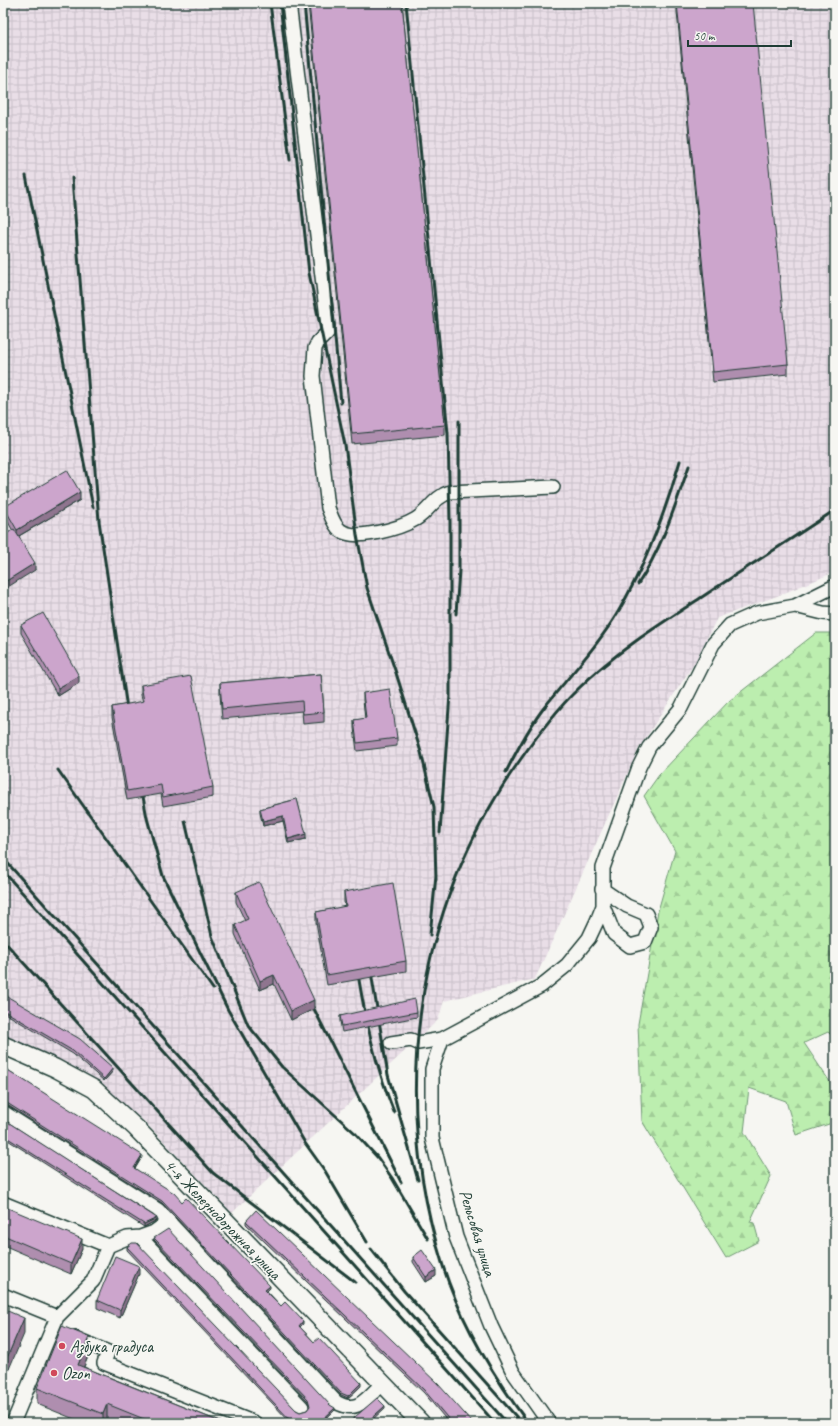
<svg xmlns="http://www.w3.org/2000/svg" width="838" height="1426" viewBox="0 0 838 1426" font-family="Caveat,sans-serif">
  <defs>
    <pattern id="industrial-grid" width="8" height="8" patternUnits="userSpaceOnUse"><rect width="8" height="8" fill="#e9dee7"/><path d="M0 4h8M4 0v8" fill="none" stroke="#c7bfc7"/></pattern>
    <pattern id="forest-firs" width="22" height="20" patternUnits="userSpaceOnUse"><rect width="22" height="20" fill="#bceeaf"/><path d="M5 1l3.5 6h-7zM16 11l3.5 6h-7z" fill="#a1cd97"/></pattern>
  </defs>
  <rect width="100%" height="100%" fill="#f6f6f2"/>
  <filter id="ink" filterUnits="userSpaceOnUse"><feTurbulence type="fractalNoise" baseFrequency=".025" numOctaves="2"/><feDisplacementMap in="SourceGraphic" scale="8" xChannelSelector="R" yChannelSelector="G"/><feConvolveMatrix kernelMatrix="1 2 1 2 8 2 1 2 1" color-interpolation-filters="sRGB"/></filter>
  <g filter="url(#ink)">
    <path fill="url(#industrial-grid)" d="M 3,3 L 835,3 L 835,572 L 777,596 L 717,618 L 695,662 L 639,748 L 535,979 L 444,1001 L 438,1020 L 232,1213 L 145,1122 L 99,1085 L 71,1067 L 3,1037 Z"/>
    <path fill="url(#forest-firs)" stroke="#6e9672" d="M 816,633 L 835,633 L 835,1039 L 828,1032 L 804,1043 L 830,1082 L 835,1110 L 835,1122 L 796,1135 L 786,1101 L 749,1088 L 744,1132 L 771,1176 L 750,1222 L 754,1223 L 759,1241 L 726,1258 L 642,1121 L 638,1024 L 658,911 L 675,851 L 644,796 L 659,775 L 729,701 Z"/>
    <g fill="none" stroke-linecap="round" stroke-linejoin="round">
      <defs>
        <path id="minor" d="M 289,3 L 328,326 L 327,333 L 318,342 L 315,348 L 313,376 L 328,508 C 331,515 333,524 340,530 C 355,542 401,528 416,519 C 429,511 434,497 450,492 L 553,487
          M 795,606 L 835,586
          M 602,889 L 627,906 L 646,914 L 651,927 L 645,942 L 630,946 L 614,934 L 603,906
          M 442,1039 L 432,1069 L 432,1138 L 456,1237 L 491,1326 L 513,1372 L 549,1423
          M 391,1043 L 411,1040 L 418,1043 L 442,1039 L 541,986 L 567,965 L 589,938 L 597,921 L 603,906 L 603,868 L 639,767 L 649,747 L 681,708 L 713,644 L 730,625 L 757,613 L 795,606 L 823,613 L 835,614
          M 3,1112 L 158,1210 L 336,1402 C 358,1415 366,1398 383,1383
          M 3,1203 L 108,1246
          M 140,1237 L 154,1232 L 169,1221
          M 3,1295 L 57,1317
          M 72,1337 L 108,1352 L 104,1363 L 255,1423
          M 13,1423 L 57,1317 L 93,1281 L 108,1246 L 127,1238 L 140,1237 L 302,1407"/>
        <path id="major" d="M 3,1045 L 55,1068 L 94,1089 L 136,1128 L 421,1423"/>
      </defs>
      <use href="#minor" stroke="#1f3d34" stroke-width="16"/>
      <use href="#major" stroke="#1f3d34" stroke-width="20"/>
      <path stroke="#1f3d34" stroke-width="2.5" stroke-dasharray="3 3" stroke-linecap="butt" d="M 832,1423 L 835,1420"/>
      <use href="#minor" stroke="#f6f6f2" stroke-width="13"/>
      <use href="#major" stroke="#f6f6f2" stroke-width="17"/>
      <path stroke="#1f3d34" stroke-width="3" d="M 270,3 L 290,160
        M 280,3 L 309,273 L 345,445 L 357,535 L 367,588 L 396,673 L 421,752 L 434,807 L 436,880
        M 304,3 L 341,403
        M 406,3 L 448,433 L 450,522 L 450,699
        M 26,176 L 93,507
        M 72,178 L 99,521 L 128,715
        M 638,584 C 662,548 675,506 689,466
        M 456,614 L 459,570 L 459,421
        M 58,770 L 213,989
        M 506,772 C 517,750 528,729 543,709 C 568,677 597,647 618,612 C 645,566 665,513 680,461
        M 141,786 L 147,818 L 163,876 L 228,1010 L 305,1143 L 325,1171 L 367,1242
        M 185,821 L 212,936 L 248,1025 L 282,1067 L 355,1133 L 378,1158 L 392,1178 L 428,1239
        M 440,833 L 450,694
        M 3,858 L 507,1423
        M 3,871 L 495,1423
        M 430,935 L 436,875
        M 3,940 L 213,1173 L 355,1282
        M 370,966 L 388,1075 L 418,1180
        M 357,968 C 365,1018 375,1065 394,1112
        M 309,999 L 401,1182
        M 371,1249 L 404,1291 L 521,1422
        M 528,1423 C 493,1376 461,1322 443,1266 C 389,1095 415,910 518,763 C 536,737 555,711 578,689 C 613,654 657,626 699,599 C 744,569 790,540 835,510"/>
    </g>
    <path fill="#af8eaf" stroke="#1f3d34" d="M 133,3 L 169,3 L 133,6 Z
      M 308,3 L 402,3 L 445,425 L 445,435 L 352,444 Z
      M 677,3 L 788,364 L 788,374 L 713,382 L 677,12 Z
      M 80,500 L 19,536 L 35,570 L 4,515 L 4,507 Z
      M 21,625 L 79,683 L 58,696 L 21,633 Z
      M 321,674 L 324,712 L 324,722 L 303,724 L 302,711 L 222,719 L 220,694 L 220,683 Z
      M 141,685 L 213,787 L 213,797 L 163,806 L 161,794 L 127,800 L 112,717 L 112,707 L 143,702 L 141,695 Z
      M 363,693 L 397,738 L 397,746 L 357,751 L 354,728 L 354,720 L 365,719 L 363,700 Z
      M 297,799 L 306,839 L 288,843 L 283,821 L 263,826 L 260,813 L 260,809 Z
      M 236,892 L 314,1009 L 291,1020 L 274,984 L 260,990 L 235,934 L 235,925 L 245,921 L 236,902 Z
      M 344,892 L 406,961 L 406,971 L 327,985 L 316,922 L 316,912 L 345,907 L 344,902 Z
      M 3,994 L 113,1071 L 104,1081 L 73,1054 L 3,1012 Z
      M 417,1012 L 417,1017 L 342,1032 L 340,1021 L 340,1016 Z
      M 3,1067 L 142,1157 L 135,1169 L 182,1202 L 270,1288 L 267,1291 L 281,1306 L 303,1324 L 300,1327 L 314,1342 L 361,1386 L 348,1398 L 341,1395 L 162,1203 L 7,1105 L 3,1104 Z
      M 3,1119 L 157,1220 L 144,1227 L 3,1137 Z
      M 3,1206 L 82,1249 L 71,1274 L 3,1245 Z
      M 246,1221 L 473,1423 L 449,1423 L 424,1393 L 246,1224 Z
      M 154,1238 L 335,1410 L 321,1423 L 291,1423 L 127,1250 L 127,1247 L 296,1410 L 300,1412 L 307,1410 L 309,1407 L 308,1401 L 154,1240 Z
      M 413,1257 L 436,1276 L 426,1282 L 413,1262 Z
      M 139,1274 L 120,1318 L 97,1308 L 97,1300 Z
      M 89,1354 L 84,1367 L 223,1423 L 114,1423 L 107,1420 L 106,1423 L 84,1423 L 37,1404 L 37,1388 Z"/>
    <path fill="#8f748f" stroke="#1f3d34" d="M 80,492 L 80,500 L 17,537 L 17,530 Z
      M 35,563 L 35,570 L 3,590 L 3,583 Z
      M 79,676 L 79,683 L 58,696 L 58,688 Z
      M 283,816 L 283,821 L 263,826 L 263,821 Z
      M 306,834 L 306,839 L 288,843 L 288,839 Z
      M 274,975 L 274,984 L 260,990 L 260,981 Z
      M 314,1000 L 314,1009 L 291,1020 L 291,1011 Z
      M 113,1068 L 113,1071 L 104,1081 L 104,1079 Z
      M 142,1155 L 142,1157 L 134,1170 L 134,1168 Z
      M 157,1218 L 157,1220 L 144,1227 L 144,1224 Z
      M 82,1239 L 82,1249 L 71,1274 L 71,1264 Z
      M 139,1266 L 139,1274 L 120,1318 L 120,1310 Z
      M 436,1270 L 436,1276 L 426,1282 L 426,1277 Z
      M 270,1286 L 270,1288 L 265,1293 L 265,1290 Z
      M 24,1318 L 24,1334 L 3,1383 L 3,1367 Z
      M 303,1321 L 303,1324 L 299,1328 L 299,1326 Z
      M 89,1337 L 89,1354 L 78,1381 L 78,1365 Z
      M 361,1383 L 361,1386 L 348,1398 L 348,1396 Z
      M 107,1404 L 107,1420 L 106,1423 L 103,1423 L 103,1414 Z
      M 385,1406 L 385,1408 L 369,1423 L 366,1423 Z
      M 335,1408 L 335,1410 L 321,1423 L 319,1423 Z"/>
    <path fill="#cca5cc" stroke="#1f3d34" d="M 309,3 L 402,3 L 445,425 L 352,434 Z
      M 677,3 L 753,3 L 788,364 L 713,372 Z
      M 67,470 L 80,492 L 17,530 L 4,507 Z
      M 14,529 L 35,563 L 3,583 L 3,536 Z
      M 43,613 L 79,676 L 58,688 L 21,625 Z
      M 321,674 L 324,712 L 303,714 L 302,701 L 222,709 L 220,683 Z
      M 191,676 L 213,787 L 163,797 L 161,785 L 127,791 L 112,707 L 144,701 L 141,685 Z
      M 390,689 L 397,738 L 357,743 L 354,720 L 366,718 L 363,693 Z
      M 297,799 L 306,834 L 288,839 L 283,816 L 263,821 L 260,809 Z
      M 259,882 L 314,1000 L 291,1011 L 274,975 L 260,981 L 235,925 L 248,919 L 236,892 Z
      M 393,883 L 406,961 L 327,975 L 316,912 L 346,906 L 344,892 Z
      M 3,994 L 80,1039 L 113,1068 L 104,1079 L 73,1051 L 3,1010 Z
      M 415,999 L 417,1012 L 342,1026 L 340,1016 Z
      M 3,1067 L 142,1155 L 134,1168 L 174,1193 L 182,1202 L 186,1198 L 270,1286 L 265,1290 L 281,1306 L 285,1302 L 303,1321 L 299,1326 L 314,1342 L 319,1338 L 361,1383 L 348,1396 L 341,1393 L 162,1201 L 7,1103 L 3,1101 Z
      M 3,1119 L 157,1218 L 144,1224 L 3,1135 Z
      M 3,1206 L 82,1239 L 71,1264 L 3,1235 Z
      M 256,1210 L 438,1384 L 473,1423 L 452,1423 L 424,1390 L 246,1221 Z
      M 168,1229 L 330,1405 L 335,1408 L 319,1423 L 293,1423 L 127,1247 L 132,1243 L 137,1243 L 296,1410 L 300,1412 L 307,1410 L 310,1406 L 308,1399 L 154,1238 Z
      M 422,1250 L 436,1270 L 426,1277 L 413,1257 Z
      M 115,1256 L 139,1266 L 120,1310 L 97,1300 Z
      M 3,1309 L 24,1318 L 3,1367 Z
      M 62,1326 L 89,1337 L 78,1365 L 223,1423 L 154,1423 L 107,1404 L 103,1414 L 37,1388 Z
      M 377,1398 L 385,1406 L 366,1423 L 348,1423 Z"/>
  </g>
  <g fill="#d1495b" stroke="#f6f6f2" stroke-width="1.5">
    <circle cx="62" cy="1346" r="4"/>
    <circle cx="54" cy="1373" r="4"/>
  </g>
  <g text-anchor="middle" stroke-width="3.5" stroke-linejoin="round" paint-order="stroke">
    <g font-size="17" fill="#1f3d34" stroke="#f6f6f2">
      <text transform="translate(223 1219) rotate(46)" y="6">4-я Железнодорожная улица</text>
      <text transform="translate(478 1233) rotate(73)" y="6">Рельсовая улица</text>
    </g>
    <g font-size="17" fill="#1f3d34" stroke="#f6f6f2" text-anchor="start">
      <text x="70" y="1352">Азбука градуса</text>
      <text x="62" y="1379">Ozon</text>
    </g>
  </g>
  <rect width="838" height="1426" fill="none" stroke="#f6f6f2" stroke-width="16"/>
  <rect x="8" y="8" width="822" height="1410" fill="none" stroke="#1f3d34" stroke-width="1.5" filter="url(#ink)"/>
  <path d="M688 40v6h103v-6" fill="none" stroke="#1f3d34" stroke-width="2"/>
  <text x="694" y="40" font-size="12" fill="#1f3d34" stroke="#f6f6f2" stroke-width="3" paint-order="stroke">50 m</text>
</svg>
